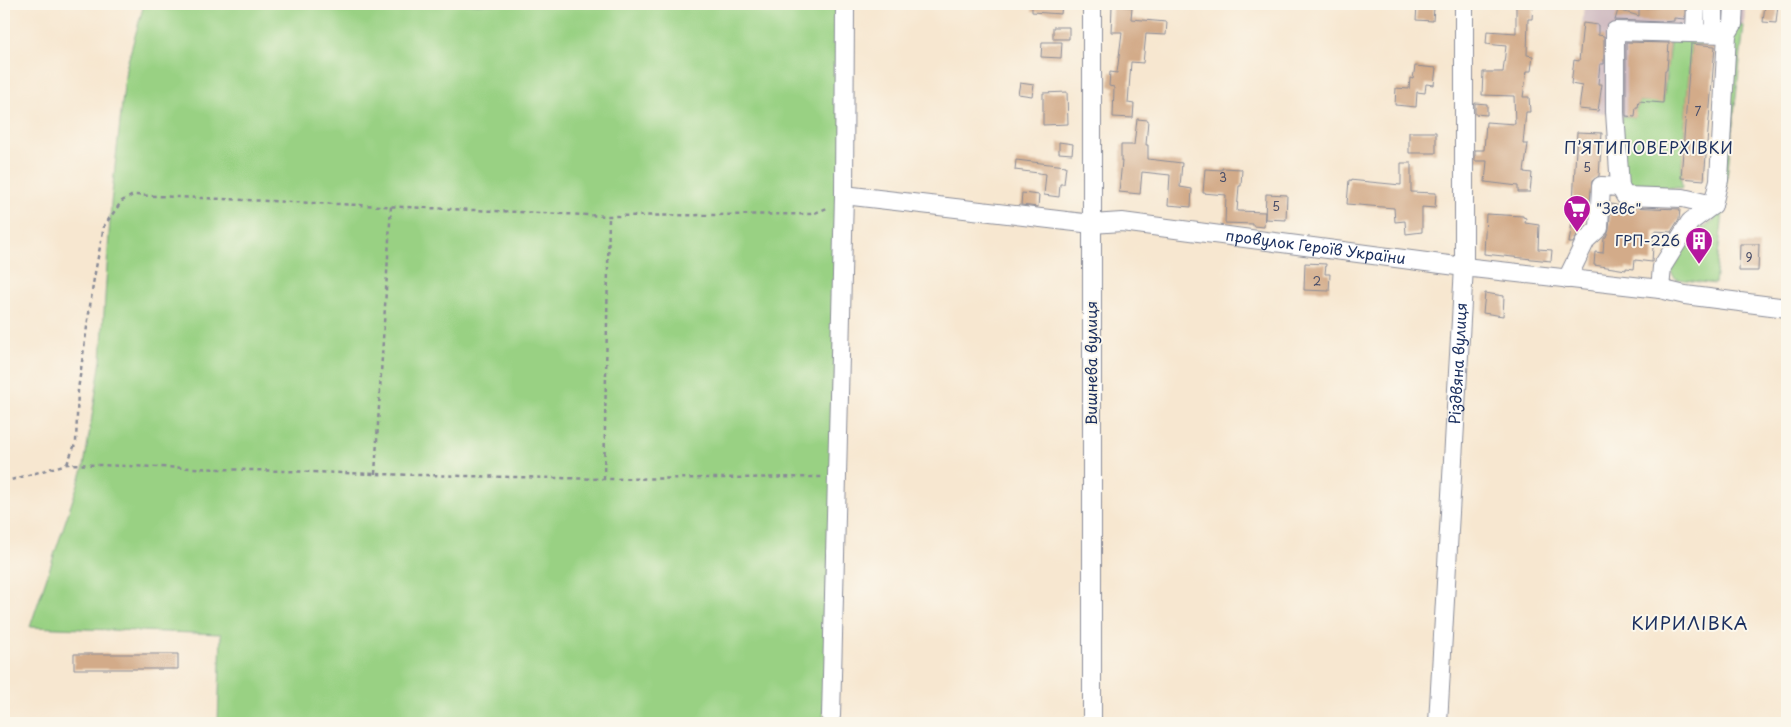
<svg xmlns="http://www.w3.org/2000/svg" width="1791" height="727" viewBox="0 0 1791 727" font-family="'Playpen Sans',sans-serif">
  <rect width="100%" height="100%" fill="#fbf7ec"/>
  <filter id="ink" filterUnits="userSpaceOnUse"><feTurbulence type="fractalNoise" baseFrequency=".02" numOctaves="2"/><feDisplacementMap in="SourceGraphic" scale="10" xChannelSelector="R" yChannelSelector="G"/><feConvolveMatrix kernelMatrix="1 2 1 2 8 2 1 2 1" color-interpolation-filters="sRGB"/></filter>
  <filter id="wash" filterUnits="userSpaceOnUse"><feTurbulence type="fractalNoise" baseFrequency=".0096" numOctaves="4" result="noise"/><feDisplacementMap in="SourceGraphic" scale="20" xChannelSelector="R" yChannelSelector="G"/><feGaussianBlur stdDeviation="1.12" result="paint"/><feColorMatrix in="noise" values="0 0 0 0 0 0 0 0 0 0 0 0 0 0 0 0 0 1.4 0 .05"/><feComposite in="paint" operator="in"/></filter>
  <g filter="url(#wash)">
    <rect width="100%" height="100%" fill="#f7e7d0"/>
    <path fill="#d2bec3" d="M 1584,4 L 1745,4 L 1744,26 L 1733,26 L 1671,34 L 1663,103 L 1636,107 L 1635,117 L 1622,116 L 1579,109 L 1582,86 L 1571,84 L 1574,60 L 1585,62 L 1586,53 L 1580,52 Z"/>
    <path fill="#99d183" stroke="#5a8070" d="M 144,4 L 845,4 L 837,485 L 823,723 L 218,723 L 221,634 L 30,627 L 84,466 L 101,360 L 111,203 L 126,68 Z
      M 1733,25 L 1744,26 L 1715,284 L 1677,279 L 1673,276 L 1668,265 L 1694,227 L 1704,228 L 1714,221 Z
      M 1671,34 L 1713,35 L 1715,46 L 1691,44 L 1681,178 L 1682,188 L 1621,186 L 1622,116 L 1635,117 L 1636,107 L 1638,107 L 1639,101 L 1663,102 Z"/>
    <g id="blocks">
      <path fill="#d3ab89" d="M 1032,4 L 1062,4 L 1061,14 L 1032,12 Z
        M 1516,4 L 1533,4 L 1532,19 L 1528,19 L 1527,55 L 1533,56 L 1531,71 L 1527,71 L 1523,97 L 1529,97 L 1530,112 L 1526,112 L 1523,144 L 1528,144 L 1524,172 L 1532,173 L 1530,192 L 1518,192 L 1518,186 L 1485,182 L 1487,161 L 1475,161 L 1475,150 L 1484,150 L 1486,122 L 1515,124 L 1514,96 L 1482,95 L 1483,72 L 1503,72 L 1506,46 L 1486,44 L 1487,31 L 1516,33 Z
        M 1680,4 L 1685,4 L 1685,19 L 1674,18 L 1674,21 L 1661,22 L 1615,20 L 1618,10 L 1639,16 L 1639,8 L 1680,7 Z
        M 1765,4 L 1778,4 L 1776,23 L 1763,22 Z
        M 1112,6 L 1132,7 L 1131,19 L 1167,22 L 1166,35 L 1146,34 L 1143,63 L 1131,62 L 1128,103 L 1134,104 L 1133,118 L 1113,117 L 1114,87 L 1109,86 L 1110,72 L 1117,73 L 1122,32 L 1111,32 Z
        M 1417,6 L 1434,8 L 1433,21 L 1416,20 Z
        M 1583,23 L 1598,25 L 1598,35 L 1604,36 L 1604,64 L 1600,64 L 1598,84 L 1602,84 L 1598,111 L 1579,109 L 1582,86 L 1571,84 L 1574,60 L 1579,61 Z
        M 1053,27 L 1069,27 L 1069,39 L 1053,39 Z
        M 1042,42 L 1062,42 L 1061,58 L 1041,57 Z
        M 1626,42 L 1669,43 L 1667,70 L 1665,70 L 1663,103 L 1639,101 L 1638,107 L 1636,107 L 1635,117 L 1626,116 Z
        M 1691,44 L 1715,46 L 1704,180 L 1681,178 Z
        M 1415,66 L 1436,68 L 1434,85 L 1426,84 L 1425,93 L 1417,92 L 1416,107 L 1395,105 L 1396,88 L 1409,89 L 1410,78 L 1413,79 Z
        M 1020,83 L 1034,85 L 1032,96 L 1018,94 Z
        M 1067,92 L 1068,124 L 1043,125 L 1043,93 Z
        M 1475,103 L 1487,104 L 1487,115 L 1475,114 Z
        M 1137,119 L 1148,120 L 1146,145 L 1148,145 L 1148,159 L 1182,163 L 1180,187 L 1192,189 L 1191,207 L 1168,205 L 1170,175 L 1142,172 L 1140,194 L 1119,192 L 1122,161 L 1121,161 L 1121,145 L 1134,145 Z
        M 1409,132 L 1436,132 L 1436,153 L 1409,153 Z
        M 1577,132 L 1602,133 L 1599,176 L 1592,181 L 1590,203 L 1573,202 Z
        M 1059,142 L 1073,144 L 1072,154 L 1059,153 Z
        M 1016,160 L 1066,166 L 1064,184 L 1060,184 L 1059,197 L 1044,195 L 1046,174 L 1015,170 Z
        M 1401,163 L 1411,163 L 1411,192 L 1436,193 L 1435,208 L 1422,207 L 1422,232 L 1406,234 L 1405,221 L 1395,222 L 1394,208 L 1347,204 L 1349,180 L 1401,185 Z
        M 1222,168 L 1242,169 L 1241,186 L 1239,186 L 1237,211 L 1265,212 L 1264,227 L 1253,226 L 1253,224 L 1225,223 L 1226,195 L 1203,193 L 1205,169 L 1222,170 Z
        M 1022,193 L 1039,195 L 1038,207 L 1021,205 Z
        M 1266,194 L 1287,195 L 1286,220 L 1265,219 Z
        M 1611,204 L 1625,207 L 1680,209 L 1679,219 L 1671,232 L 1654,231 L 1652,262 L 1635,260 L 1634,269 L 1626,268 L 1626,270 L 1594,265 L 1595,252 L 1603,253 L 1604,238 L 1606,237 L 1609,229 Z
        M 1486,214 L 1523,216 L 1523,217 L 1526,218 L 1525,223 L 1539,225 L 1538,249 L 1552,250 L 1551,261 L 1484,254 Z
        M 1572,222 L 1584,223 L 1584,228 L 1577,235 L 1573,243 L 1569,243 Z
        M 1740,244 L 1759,244 L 1758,271 L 1739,271 Z
        M 1305,263 L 1326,264 L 1325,274 L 1330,274 L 1329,291 L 1304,290 Z
        M 1485,293 L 1504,296 L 1503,316 L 1483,313 Z
        M 74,654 L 178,654 L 178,669 L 74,669 Z"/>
    </g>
  </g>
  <g filter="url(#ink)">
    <use href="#blocks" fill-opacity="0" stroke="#898b97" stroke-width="1"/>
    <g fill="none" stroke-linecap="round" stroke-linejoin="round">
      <defs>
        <g id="minor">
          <path d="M 1695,33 L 1696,4"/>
          <path d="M 1714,33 L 1714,4"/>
          <path id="s1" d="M 844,195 L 1092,224 L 1122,222 L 1464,267 L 1660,289 L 1685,295 L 1787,308"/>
          <path d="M 1713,205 L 1683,198 L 1625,196 L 1620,187 L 1615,112 L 1615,31 L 1727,34"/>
          <path d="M 1567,279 L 1586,240 L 1599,228 L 1601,186 L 1620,187"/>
          <path d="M 1660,289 L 1662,267 L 1690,222 L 1713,205 L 1719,180 L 1727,34 L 1733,24 L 1734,4"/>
          <path d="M 831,716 L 844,195 L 845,4"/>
          <path d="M 1092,723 L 1092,4"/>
          <path id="s2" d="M 1438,723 L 1464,267 L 1464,4"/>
        </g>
      </defs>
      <use href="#minor" stroke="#898b97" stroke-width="20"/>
      <path stroke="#898b97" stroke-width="2.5" stroke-dasharray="4 4" stroke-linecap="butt" d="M 67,464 L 76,442 L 78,390 L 94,278 L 104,226 L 122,201 L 133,195 L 609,216 L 812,214 L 830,207
        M 375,474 L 391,206
        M 604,479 L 609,216
        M 4,482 L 67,464 L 375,474 L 604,479 L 822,477"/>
      <use href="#minor" stroke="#fff" stroke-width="18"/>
    </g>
  </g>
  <defs>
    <symbol id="supermarket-pin" viewBox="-11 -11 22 30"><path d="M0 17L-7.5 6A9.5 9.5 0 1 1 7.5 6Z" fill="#b5179e" stroke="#fbf7ec"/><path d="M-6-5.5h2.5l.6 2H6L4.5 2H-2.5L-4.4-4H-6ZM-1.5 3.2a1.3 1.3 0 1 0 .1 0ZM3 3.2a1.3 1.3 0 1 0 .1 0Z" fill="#fff"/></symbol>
    <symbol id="building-pin" viewBox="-11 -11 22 30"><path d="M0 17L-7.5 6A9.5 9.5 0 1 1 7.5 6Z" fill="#b5179e" stroke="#fbf7ec"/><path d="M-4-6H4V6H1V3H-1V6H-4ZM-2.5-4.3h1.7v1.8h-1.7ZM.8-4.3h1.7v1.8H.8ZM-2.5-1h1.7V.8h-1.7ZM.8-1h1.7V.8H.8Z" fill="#fff"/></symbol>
  </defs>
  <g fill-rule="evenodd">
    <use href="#supermarket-pin" x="1561" y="193" width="32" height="43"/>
    <use href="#building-pin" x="1683" y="225" width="32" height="43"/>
  </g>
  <g text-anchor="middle" stroke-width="4" stroke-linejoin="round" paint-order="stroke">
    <g font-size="12" fill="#494e69">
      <text x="1698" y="116">7</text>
      <text x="1587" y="172">5</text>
      <text x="1223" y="182">3</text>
      <text x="1276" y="211">5</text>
      <text x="1749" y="262">9</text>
      <text x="1317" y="286">2</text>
    </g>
    <g font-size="15" fill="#1b2f5e" stroke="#fbf7ec" text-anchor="start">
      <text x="1596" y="214">"Зевс"</text>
      <text x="1680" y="246" text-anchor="end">ГРП-226</text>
    </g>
    <g font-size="15" fill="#1b2f5e" stroke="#fbf7ec">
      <text dy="5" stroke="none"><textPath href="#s1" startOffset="475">провулок Героїв України</textPath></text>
      <text transform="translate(1092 363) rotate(-90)" y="5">Вишнева вулиця</text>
      <text dy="5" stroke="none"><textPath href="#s2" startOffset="360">Різдвяна вулиця</textPath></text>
    </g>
    <g font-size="16" letter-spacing="1" fill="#1b2f5e" stroke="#fbf7ec">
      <text x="1649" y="154">П’ЯТИПОВЕРХІВКИ</text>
    </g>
    <g font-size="18" letter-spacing="1" fill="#1b2f5e" stroke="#fbf7ec">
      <text x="1690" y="630">КИРИЛІВКА</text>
    </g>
  </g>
  <rect width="1791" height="727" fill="none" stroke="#fbf7ec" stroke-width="20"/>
</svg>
